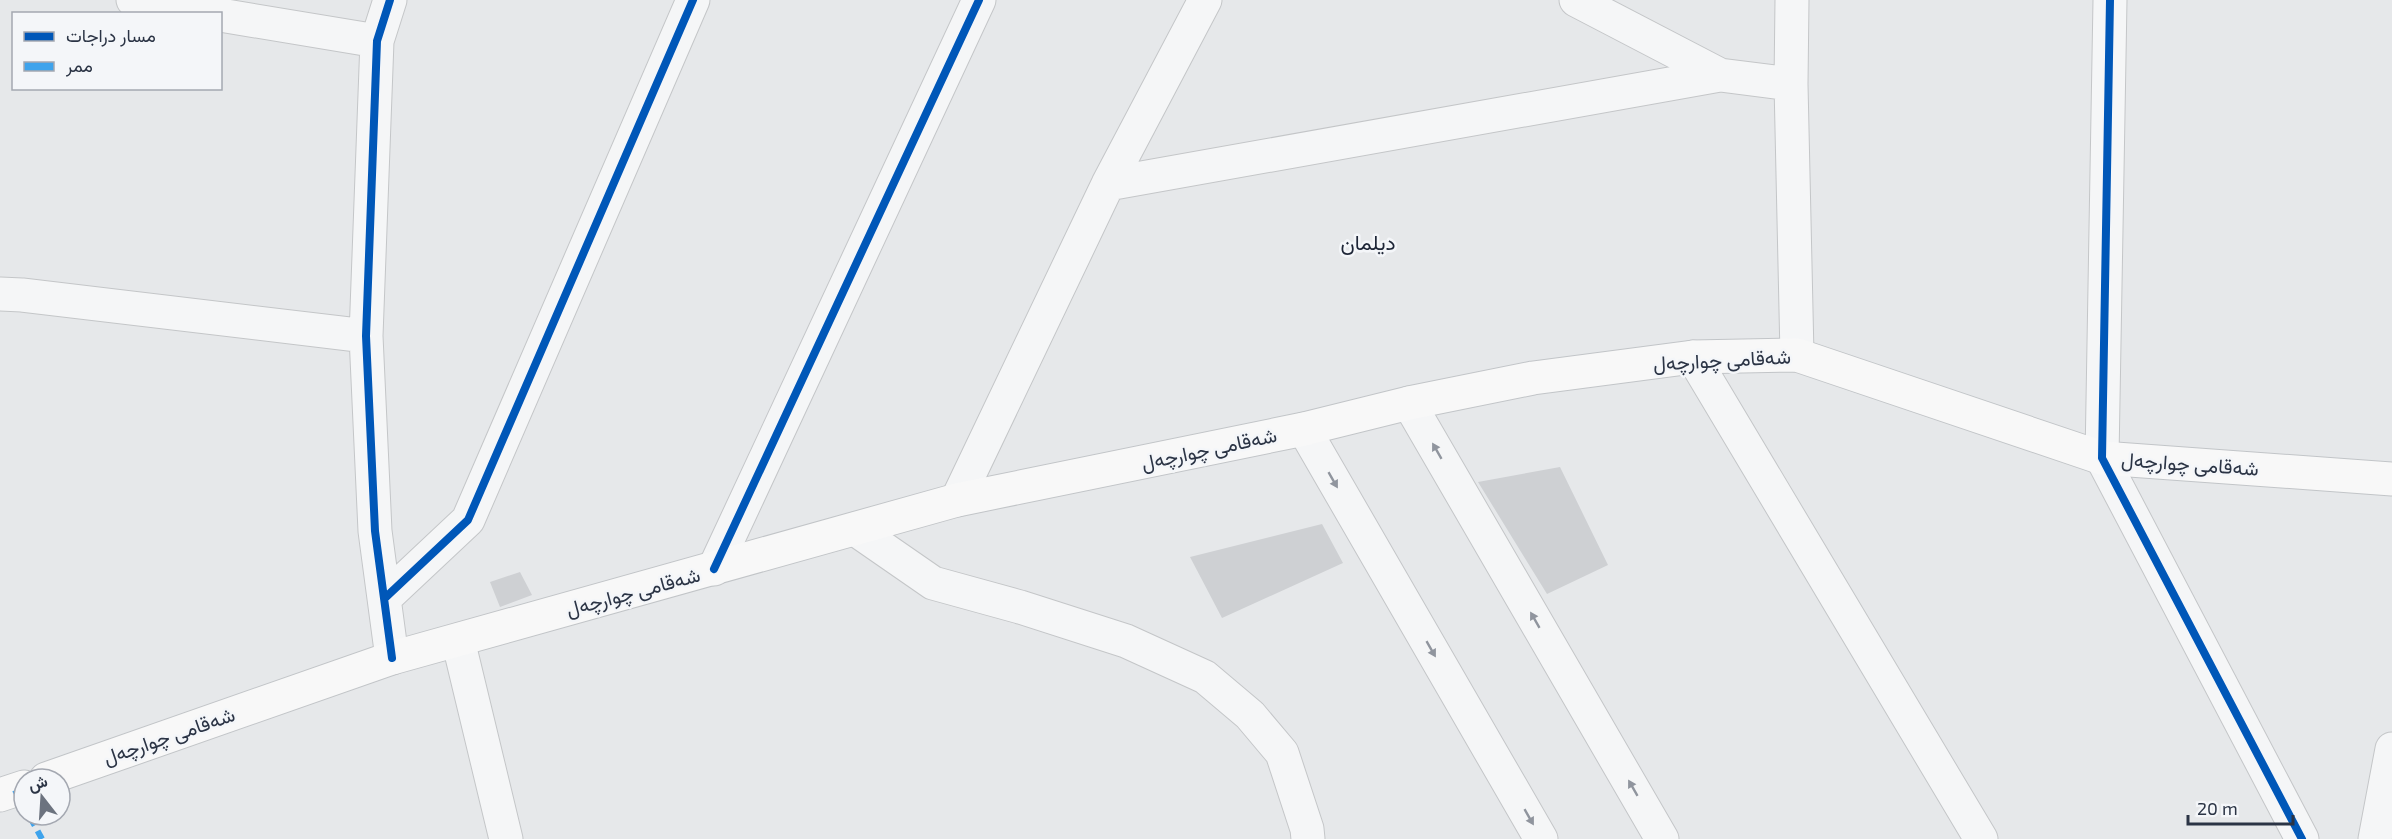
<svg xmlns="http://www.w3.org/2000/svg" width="2392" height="839" viewBox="0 0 2392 839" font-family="'Exo 2',Vazirmatn,sans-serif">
  <rect width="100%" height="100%" fill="#e6e8ea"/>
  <path fill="#ced0d3" d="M 1560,467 L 1608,565 L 1547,594 L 1478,482 Z
    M 1322,524 L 1343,563 L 1222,618 L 1190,557 Z
    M 520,572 L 532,595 L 500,607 L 490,582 Z"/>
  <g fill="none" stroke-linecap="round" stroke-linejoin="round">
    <defs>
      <path id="minor" d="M 133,0 L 212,14
        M 390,0 L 377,41 L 366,336 L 375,531 L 392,658
        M 1576,0 L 1720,75 L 1791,84
        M 1792,0 L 1791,84 L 1797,355
        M 2110,0 L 2102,458 L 2302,839
        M 220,15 L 377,41
        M 1108,184 L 1720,75
        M 0,294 L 22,295 L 366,336
        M 1693,357 L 1981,839
        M 1409,403 L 1662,839
        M 1304,429 L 1541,839
        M 957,500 L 1108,184 L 1205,0
        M 855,529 L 933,583 L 1020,607 L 1126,641 L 1205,677 L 1250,715 L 1282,753 L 1307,829 L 1308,839
        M 714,569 L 979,0
        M 386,597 L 468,520 L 693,0
        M 458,640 L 506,839
        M 2375,839 L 2392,749"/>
      <path id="major" d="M 46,779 L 392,658 L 957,500 L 1304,429 L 1409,403 L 1533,378 L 1693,357 L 1797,355 L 2102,458 L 2392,479
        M 0,795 L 24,787"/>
    </defs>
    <use href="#minor" stroke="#c4c6c8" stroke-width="35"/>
    <use href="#major" stroke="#c2c5c8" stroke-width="35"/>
    <use href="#minor" stroke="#f5f6f7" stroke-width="33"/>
    <use href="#major" stroke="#f8f8f8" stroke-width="33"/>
    <path stroke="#3ea3ec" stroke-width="6" stroke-dasharray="12 6" stroke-linecap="butt" d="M 15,790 L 24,807
      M 29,815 L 42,839"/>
    <defs>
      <path id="cycleway" d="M 390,0 L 377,41 L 366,336 L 375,531 L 392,658
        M 2110,0 L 2102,458 L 2302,839
        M 714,569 L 979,0
        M 386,597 L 468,520 L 693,0"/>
    </defs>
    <use href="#cycleway" stroke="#f4f6f9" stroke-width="11"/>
    <use href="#cycleway" stroke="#0057b8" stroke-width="8"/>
  </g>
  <defs><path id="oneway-solid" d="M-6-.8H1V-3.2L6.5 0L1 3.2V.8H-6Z" transform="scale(1.5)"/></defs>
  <g fill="#90959e">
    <use href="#oneway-solid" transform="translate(1437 451) rotate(-120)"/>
    <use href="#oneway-solid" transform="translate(1333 480) rotate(60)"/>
    <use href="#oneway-solid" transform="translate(1535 620) rotate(-120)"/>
    <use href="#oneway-solid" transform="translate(1431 649) rotate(60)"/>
    <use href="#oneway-solid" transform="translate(1633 788) rotate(-120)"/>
    <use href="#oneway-solid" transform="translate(1529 817) rotate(60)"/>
  </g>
  <g text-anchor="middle" stroke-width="5" stroke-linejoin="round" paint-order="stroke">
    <g font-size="20" fill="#2b3445" stroke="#f4f6f9">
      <text transform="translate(1722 360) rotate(-3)" y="7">شەقامی چوارچەل</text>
      <text transform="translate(1209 449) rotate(-12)" y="7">شەقامی چوارچەل</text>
      <text transform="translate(2190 464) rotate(4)" y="7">شەقامی چوارچەل</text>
      <text transform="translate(633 592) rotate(-15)" y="7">شەقامی چوارچەل</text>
      <text transform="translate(169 736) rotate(-19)" y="7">شەقامی چوارچەل</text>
    </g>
    <g font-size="21" fill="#1d2536" stroke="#f4f6f9">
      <text x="1368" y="250">دیلمان</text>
    </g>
  </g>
  <rect x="12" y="12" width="210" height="78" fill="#f4f6f9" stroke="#a4a8b1" stroke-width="1.5"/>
  <rect x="24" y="32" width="30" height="9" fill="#0057b8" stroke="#a4a8b1" stroke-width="1.5"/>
  <text x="66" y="42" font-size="18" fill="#2b3445">مسار دراجات</text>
  <rect x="24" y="62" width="30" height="9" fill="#3ea3ec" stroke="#a4a8b1" stroke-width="1.5"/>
  <text x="66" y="72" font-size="18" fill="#2b3445">ممر</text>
  <g transform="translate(42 797) rotate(343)"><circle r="28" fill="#f4f6f9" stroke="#a4a8b1" stroke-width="1.5"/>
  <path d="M0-4.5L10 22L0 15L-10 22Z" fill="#6c737f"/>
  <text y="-9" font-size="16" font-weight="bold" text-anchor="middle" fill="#2b3445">ش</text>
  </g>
  <path d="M2188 815v9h105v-9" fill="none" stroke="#2b3445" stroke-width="3"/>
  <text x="2197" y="815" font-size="18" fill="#2b3445" stroke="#f4f6f9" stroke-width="4.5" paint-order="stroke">20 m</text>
</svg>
